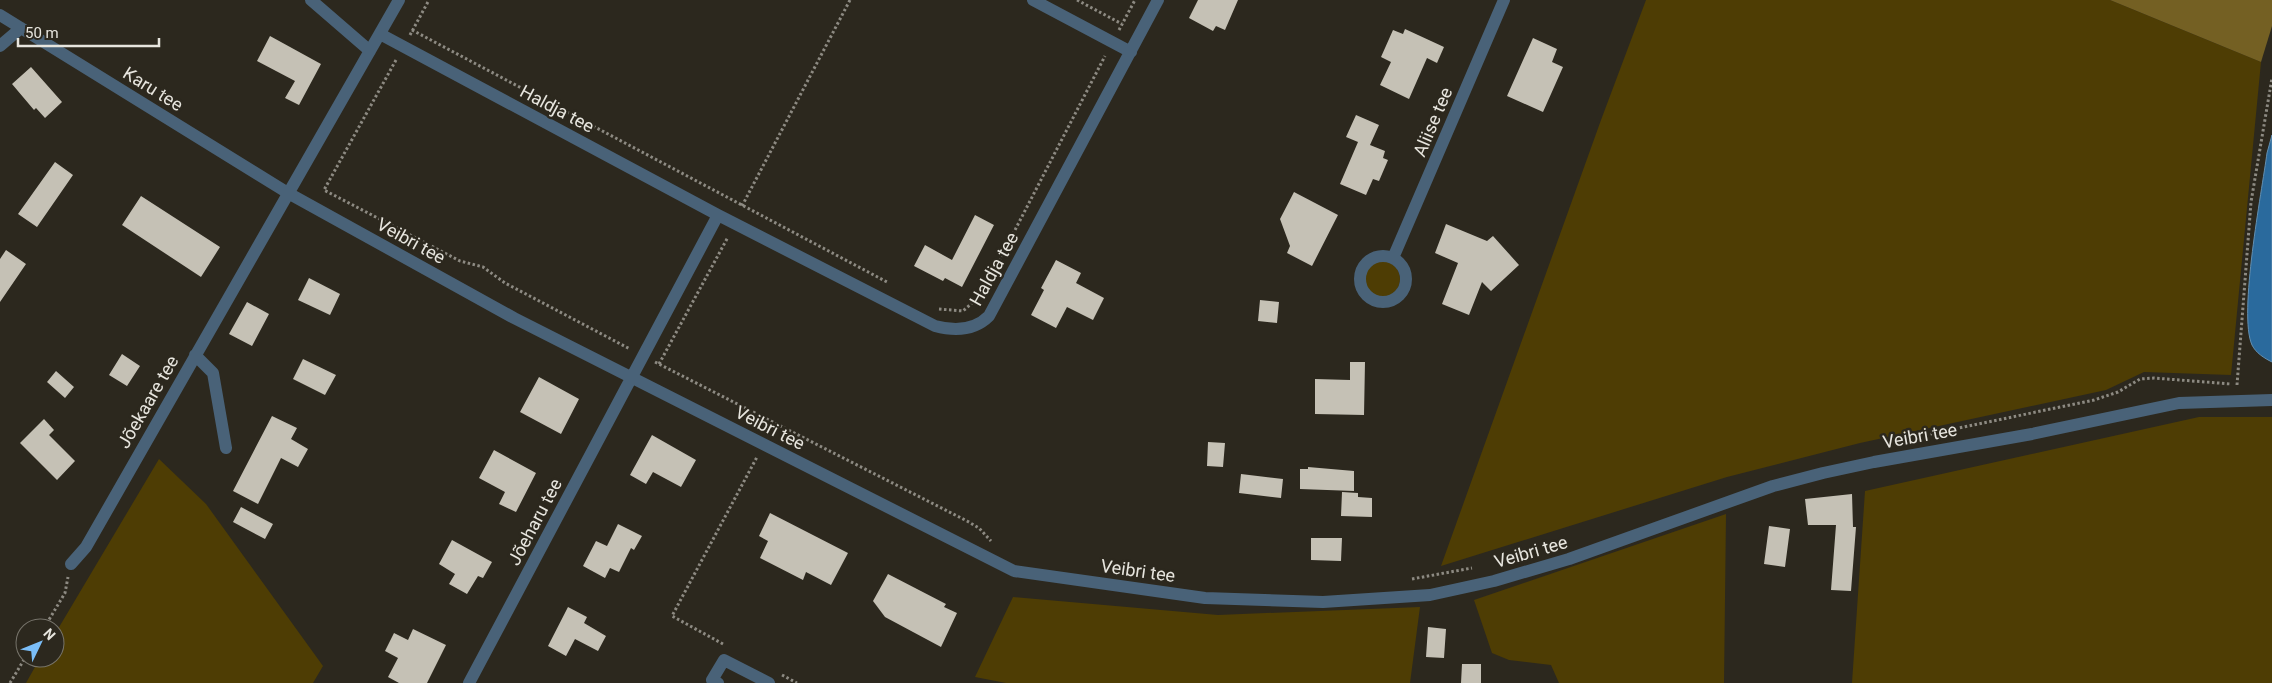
<svg xmlns="http://www.w3.org/2000/svg" width="2272" height="683" viewBox="0 0 2272 683" font-family="Roboto,sans-serif">
  <rect width="100%" height="100%" fill="#2c281e"/>
  <path fill="#4e3d04" d="M 1646,0 L 2110,0 L 2261,62 L 2231,375 L 2144,372 L 2106,390 L 1860,443 L 1727,477 L 1441,566 L 1601,120 Z
    M1364 279a18 18 0 1 1 36 0a18 18 0 1 1-36 0Z
    M 2199,417 L 2272,417 L 2272,683 L 1852,683 L 1865,491 Z
    M 159,459 L 206,504 L 323,666 L 313,683 L 26,683 L 40,658 L 55,658 L 55,634 Z
    M 1726,514 L 1724,683 L 1559,683 L 1551,665 L 1509,660 L 1492,653 L 1474,600 Z
    M 1013,597 L 1218,615 L 1420,607 L 1410,683 L 1006,683 L 975,677 Z"/>
  <path fill="#746023" d="M 2110,0 L 2272,0 L 2272,26 L 2261,62 Z"/>
  <path fill="#2a6a9d" stroke="#638fb0" d="M 2272,135 L 2272,362 C 2264,358 2256,353 2252,345 C 2238,314 2262,191 2267,153 Z"/>
  <path fill="#c5c1b5" d="M 1198,0 L 1238,0 L 1225,30 L 1216,26 L 1213,31 L 1189,18 Z
    M 1405,29 L 1444,47 L 1437,63 L 1427,58 L 1409,99 L 1380,85 L 1391,62 L 1381,57 L 1393,30 L 1403,34 Z
    M 270,36 L 321,64 L 299,105 L 285,98 L 295,81 L 257,61 Z
    M 1533,38 L 1557,49 L 1552,62 L 1563,67 L 1543,112 L 1507,96 Z
    M 31,67 L 62,102 L 45,118 L 36,108 L 34,110 L 12,84 Z
    M 1356,115 L 1379,125 L 1370,145 L 1385,151 L 1383,158 L 1388,160 L 1379,181 L 1373,179 L 1366,195 L 1340,184 L 1358,142 L 1346,137 Z
    M 55,162 L 73,175 L 37,227 L 18,214 Z
    M 1294,192 L 1338,215 L 1312,266 L 1287,253 L 1290,246 L 1280,219 Z
    M 141,196 L 220,247 L 201,277 L 122,225 Z
    M 975,215 L 994,225 L 962,287 L 945,278 L 943,281 L 914,266 L 925,245 L 952,260 Z
    M 1446,224 L 1487,241 L 1493,236 L 1519,265 L 1491,291 L 1482,282 L 1469,315 L 1442,304 L 1458,263 L 1435,253 Z
    M 6,250 L 26,264 L 0,302 L 0,259 Z
    M 1056,260 L 1081,273 L 1076,283 L 1104,298 L 1093,320 L 1067,307 L 1056,328 L 1031,315 L 1044,290 L 1041,288 Z
    M 309,278 L 340,294 L 330,315 L 298,300 Z
    M 1260,300 L 1279,302 L 1277,323 L 1258,321 Z
    M 247,302 L 269,314 L 252,346 L 229,334 Z
    M 122,354 L 140,366 L 127,386 L 109,375 Z
    M 303,359 L 336,375 L 325,395 L 293,379 Z
    M 1350,362 L 1365,362 L 1364,415 L 1315,414 L 1315,379 L 1350,380 Z
    M 56,371 L 74,387 L 65,398 L 47,382 Z
    M 539,377 L 579,399 L 561,434 L 520,412 Z
    M 272,416 L 297,428 L 291,439 L 308,449 L 298,467 L 281,458 L 258,504 L 233,491 Z
    M 44,419 L 54,430 L 49,435 L 75,461 L 57,480 L 20,443 Z
    M 652,435 L 696,460 L 681,487 L 653,472 L 646,484 L 630,475 Z
    M 1208,442 L 1225,443 L 1223,467 L 1207,466 Z
    M 494,450 L 536,473 L 516,512 L 499,504 L 505,492 L 479,478 Z
    M 1308,467 L 1354,471 L 1354,491 L 1300,489 L 1300,469 L 1308,469 Z
    M 1241,474 L 1283,479 L 1281,498 L 1239,493 Z
    M 1342,492 L 1358,493 L 1358,497 L 1372,498 L 1372,517 L 1341,516 Z
    M 1852,494 L 1853,527 L 1856,527 L 1851,591 L 1831,590 L 1836,525 L 1808,525 L 1805,499 Z
    M 241,507 L 273,524 L 265,539 L 233,522 Z
    M 770,513 L 848,553 L 831,585 L 806,572 L 803,580 L 760,558 L 768,541 L 759,536 Z
    M 618,524 L 642,536 L 634,550 L 631,548 L 619,572 L 610,568 L 605,578 L 583,566 L 596,541 L 607,546 Z
    M 1769,526 L 1790,529 L 1785,567 L 1764,564 Z
    M 1311,538 L 1342,538 L 1341,561 L 1311,560 Z
    M 452,540 L 492,562 L 483,578 L 478,576 L 467,594 L 449,584 L 455,574 L 439,564 Z
    M 888,574 L 946,604 L 944,607 L 957,613 L 941,647 L 885,617 L 873,601 Z
    M 568,607 L 587,617 L 584,623 L 606,636 L 598,651 L 575,639 L 566,656 L 548,646 Z
    M 1428,627 L 1446,629 L 1444,658 L 1426,657 Z
    M 413,629 L 446,645 L 427,683 L 399,683 L 388,677 L 398,658 L 385,651 L 394,633 L 408,640 Z
    M 1462,664 L 1481,664 L 1481,683 L 1461,683 Z"/>
  <g fill="none" stroke-linecap="round" stroke-linejoin="round">
    <path stroke="#8d8a82" stroke-width="3" stroke-dasharray="2.5 2.5" stroke-linecap="butt" d="M 1077,0 L 1122,24
      M 412,30 L 887,282
      M 1119,30 L 1135,0
      M 410,35 L 429,0
      M 396,60 L 324,190 L 460,261 L 483,267 L 505,283 L 630,349
      M 742,206 L 850,0
      M 999,261 L 1105,56
      M 939,309 L 963,311 L 979,297
      M 655,362 L 967,521 L 979,528 L 991,541
      M 659,364 L 728,237
      M 2237,385 L 2251,202 L 2272,78
      M 1906,439 L 2094,400 L 2118,392 L 2140,379 L 2154,378 L 2231,384
      M 1412,579 L 1472,568
      M 44,628 L 65,593 L 68,577
      M 723,644 L 672,616 L 757,457
      M 782,675 L 797,683
      M 10,683 L 25,658"/>
    <path stroke="#496278" stroke-width="12" d="M 311,0 L 370,51
      M 1033,0 L 1131,52
      M 0,15 L 288,193 L 514,318 L 1014,571 L 1205,598 L 1323,602 L 1430,595 L 1494,581 L 1569,559 L 1773,486 L 1823,473 L 1874,462 L 2032,434 L 2179,403 L 2272,400
      M 380,34 L 718,215 L 935,326 C 954,331 974,331 989,316 L 1158,0
      M 0,46 L 21,28
      M1360 279a23 23 0 1 1 46 0a23 23 0 1 1-46 0Z
      M 1393,258 L 1504,0
      M 195,355 L 213,373 L 226,448
      M 71,564 L 86,547 L 399,0
      M 469,683 L 718,215
      M 718,683 L 712,680 L 724,660 L 769,683"/>
  </g>
  <g text-anchor="middle" stroke-width="5" stroke-linejoin="round" paint-order="stroke">
    <g font-size="18" fill="#e7e5de" stroke="#2c281e">
      <text transform="translate(153 89) rotate(32)" y="6">Karu tee</text>
      <text transform="translate(557 109) rotate(28)" y="6">Haldja tee</text>
      <text transform="translate(1433 122) rotate(-67)" y="6">Aliise tee</text>
      <text transform="translate(411 241) rotate(29)" y="6">Veibri tee</text>
      <text transform="translate(994 269) rotate(-61)" y="6">Haldja tee</text>
      <text transform="translate(148 402) rotate(-60)" y="6">Jõekaare tee</text>
      <text transform="translate(770 428) rotate(27)" y="6">Veibri tee</text>
      <text transform="translate(1920 436) rotate(-10)" y="6">Veibri tee</text>
      <text transform="translate(535 522) rotate(-62)" y="6">Jõeharu tee</text>
      <text transform="translate(1531 552) rotate(-16)" y="6">Veibri tee</text>
      <text transform="translate(1138 571) rotate(8)" y="6">Veibri tee</text>
    </g>
  </g>
  <g transform="translate(40 643) rotate(47)"><circle r="24" fill="#2c281e" stroke="#77746b"/>
  <path d="M0-4L9 19L0 12L-9 19Z" fill="#7bbef8"/>
  <text y="-8" font-size="14" font-weight="bold" text-anchor="middle" fill="#e7e5de">N</text>
  </g>
  <path d="M18 38v8h141v-8" fill="none" stroke="#e7e5de" stroke-width="2.5"/>
  <text x="25" y="38" font-size="15" fill="#e7e5de" stroke="#2c281e" stroke-width="4" paint-order="stroke">50 m</text>
</svg>
